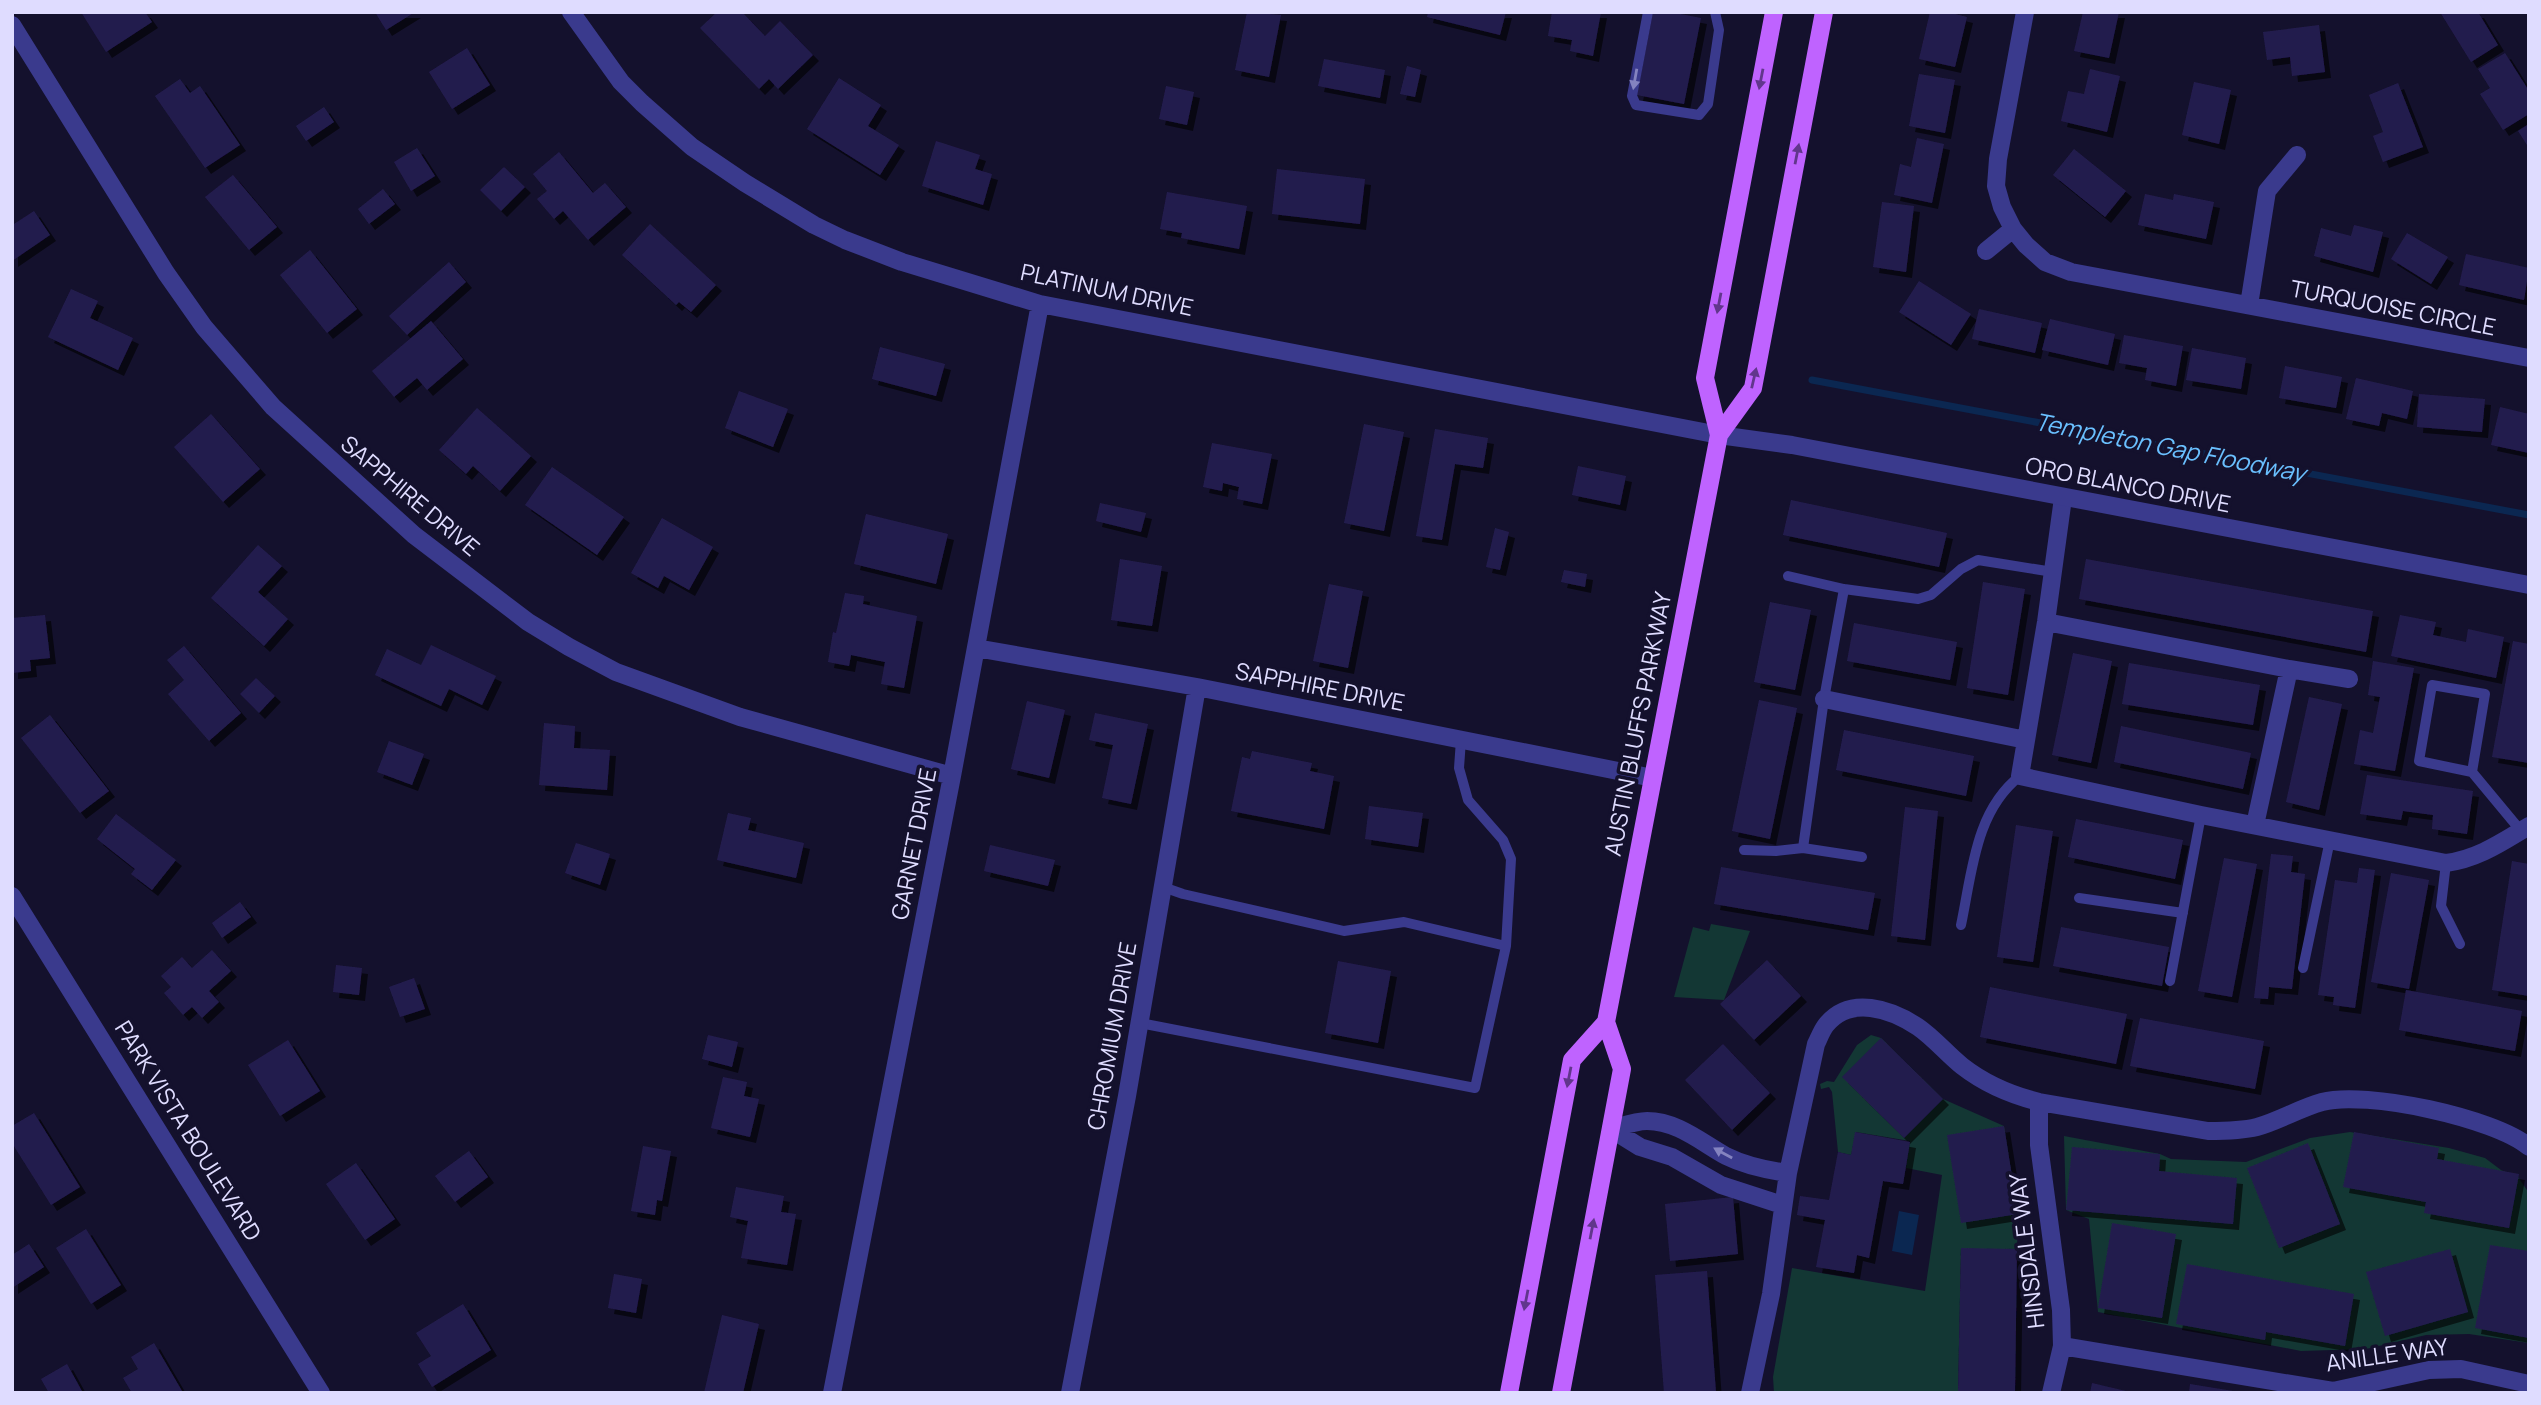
<svg xmlns="http://www.w3.org/2000/svg" width="2541" height="1405" viewBox="0 0 2541 1405" font-family="Manrope,sans-serif">
  <defs>
    <filter id="shadow"><feDropShadow dx="6" dy="6" stdDeviation="0" flood-color="#0009"/></filter>
  </defs>
  <rect width="100%" height="100%" fill="#14112d"/>
  <path fill="#133734" d="M 1711,924 L 1750,931 L 1724,1000 L 1674,997 L 1693,927 L 1709,931 Z
    M 1871,1035 L 1881,1038 L 1943,1099 L 2004,1126 L 2018,1214 L 2017,1249 L 1961,1249 L 1958,1393 L 1774,1393 L 1773,1377 L 1792,1268 L 1925,1291 L 1942,1175 L 1906,1168 L 1910,1141 L 1856,1132 L 1851,1155 L 1838,1152 L 1832,1092 L 1829,1087 L 1821,1089 L 1820,1084 L 1827,1081 L 1834,1082 L 1857,1045 Z
    M 2350,1132 L 2449,1148 L 2485,1158 L 2501,1170 L 2518,1177 L 2529,1193 L 2529,1343 L 2469,1334 L 2426,1335 L 2366,1349 L 2301,1351 L 2098,1312 L 2089,1219 L 2066,1210 L 2064,1136 L 2160,1154 L 2171,1159 L 2246,1162 L 2310,1138 Z"/>
  <path fill="#0b2751" d="M 1899,1211 L 1919,1215 L 1912,1255 L 1892,1251 Z"/>
  <g fill="none" stroke-linecap="round" stroke-linejoin="round">
    <path stroke="#0b2751" stroke-width="7" d="M 1812,380 L 2529,515"/>
  </g>
  <path fill="#241c4e" filter="url(#shadow)" d="M 81,12 L 145,12 L 152,22 L 106,52 Z
    M 375,12 L 415,12 L 386,30 Z
    M 717,12 L 742,12 L 765,36 L 780,21 L 813,55 L 778,89 L 769,79 L 759,89 L 700,28 Z
    M 1247,12 L 1281,15 L 1269,77 L 1235,70 Z
    M 1428,12 L 1506,12 L 1500,35 L 1427,17 Z
    M 1552,12 L 1601,12 L 1593,56 L 1570,51 L 1572,40 L 1548,36 Z
    M 1653,12 L 1670,12 L 1701,18 L 1684,104 L 1637,95 Z
    M 1930,12 L 1947,12 L 1967,17 L 1955,67 L 1919,59 Z
    M 2083,12 L 2119,12 L 2109,58 L 2074,51 Z
    M 2440,12 L 2478,12 L 2498,45 L 2471,62 Z
    M 2319,25 L 2325,72 L 2292,76 L 2290,57 L 2267,60 L 2263,32 Z
    M 467,48 L 490,85 L 452,109 L 429,72 Z
    M 2505,53 L 2529,91 L 2529,114 L 2503,130 L 2480,94 L 2490,88 L 2478,69 Z
    M 1324,59 L 1385,70 L 1380,98 L 1318,86 Z
    M 1407,66 L 1421,70 L 1415,97 L 1400,94 Z
    M 2090,69 L 2120,76 L 2107,132 L 2061,121 L 2068,91 L 2084,94 Z
    M 1919,74 L 1955,80 L 1945,133 L 1909,126 Z
    M 839,78 L 881,105 L 868,126 L 899,145 L 880,175 L 807,129 Z
    M 180,79 L 190,93 L 200,86 L 240,145 L 205,168 L 155,96 Z
    M 2194,82 L 2231,90 L 2219,144 L 2182,135 Z
    M 2398,83 L 2423,147 L 2383,162 L 2373,136 L 2383,132 L 2369,95 Z
    M 1166,86 L 1194,92 L 1187,125 L 1159,119 Z
    M 324,107 L 334,122 L 306,141 L 296,126 Z
    M 2529,124 L 2529,148 L 2518,131 Z
    M 1917,138 L 1944,144 L 1932,203 L 1894,195 L 1900,164 L 1911,167 Z
    M 936,141 L 980,155 L 975,169 L 992,174 L 983,205 L 922,186 Z
    M 417,148 L 435,176 L 411,191 L 394,162 Z
    M 2074,149 L 2126,191 L 2105,217 L 2053,175 Z
    M 559,152 L 593,193 L 605,183 L 626,207 L 588,240 L 563,211 L 554,219 L 537,199 L 547,191 L 533,174 Z
    M 504,167 L 525,187 L 501,211 L 480,190 Z
    M 1277,169 L 1365,179 L 1360,224 L 1272,214 Z
    M 233,175 L 277,227 L 249,250 L 205,197 Z
    M 383,189 L 395,204 L 369,224 L 358,209 Z
    M 1167,192 L 1247,206 L 1239,249 L 1181,238 L 1182,233 L 1160,229 Z
    M 2145,194 L 2173,200 L 2174,194 L 2214,202 L 2206,239 L 2138,225 Z
    M 1882,202 L 1914,206 L 1906,272 L 1873,267 Z
    M 34,211 L 50,235 L 12,261 L 12,222 L 14,224 Z
    M 650,224 L 716,285 L 691,312 L 679,302 L 676,305 L 622,255 Z
    M 2354,225 L 2383,232 L 2373,272 L 2314,256 L 2321,228 L 2351,236 Z
    M 2407,233 L 2448,257 L 2431,284 L 2391,259 Z
    M 310,250 L 357,309 L 327,333 L 280,275 Z
    M 2466,254 L 2529,268 L 2524,300 L 2459,285 Z
    M 449,262 L 466,282 L 407,335 L 389,316 Z
    M 1919,281 L 1971,314 L 1951,345 L 1899,312 Z
    M 71,289 L 98,301 L 90,318 L 133,338 L 118,370 L 48,337 Z
    M 1979,309 L 2042,323 L 2035,353 L 1972,339 Z
    M 2050,319 L 2115,334 L 2108,365 L 2042,350 Z
    M 431,321 L 463,359 L 427,390 L 417,378 L 394,397 L 372,371 Z
    M 2124,335 L 2183,346 L 2176,386 L 2145,380 L 2147,368 L 2119,363 Z
    M 880,347 L 945,364 L 936,396 L 872,379 Z
    M 2192,348 L 2246,358 L 2241,389 L 2186,380 Z
    M 2285,366 L 2342,377 L 2336,408 L 2279,398 Z
    M 2356,378 L 2413,391 L 2407,419 L 2382,413 L 2379,426 L 2346,419 Z
    M 739,391 L 788,409 L 773,447 L 725,428 Z
    M 2419,394 L 2485,399 L 2482,432 L 2417,427 Z
    M 2500,407 L 2529,414 L 2529,453 L 2491,445 Z
    M 477,408 L 531,456 L 500,491 L 473,466 L 466,474 L 439,450 Z
    M 211,414 L 260,469 L 223,502 L 174,447 Z
    M 1364,424 L 1404,432 L 1384,531 L 1344,523 Z
    M 1435,429 L 1488,438 L 1483,468 L 1455,464 L 1442,540 L 1416,536 Z
    M 1212,443 L 1272,454 L 1262,504 L 1237,499 L 1239,487 L 1223,483 L 1222,491 L 1203,487 Z
    M 1578,466 L 1626,476 L 1620,505 L 1572,495 Z
    M 552,467 L 624,517 L 597,555 L 525,505 Z
    M 1791,500 L 1947,533 L 1939,567 L 1783,535 Z
    M 1100,503 L 1146,513 L 1141,532 L 1096,521 Z
    M 866,514 L 948,534 L 936,584 L 854,564 Z
    M 662,518 L 713,547 L 689,590 L 664,576 L 658,588 L 631,573 Z
    M 1495,528 L 1509,532 L 1500,570 L 1486,567 Z
    M 258,545 L 282,566 L 258,592 L 288,619 L 264,646 L 211,598 Z
    M 1120,559 L 1162,566 L 1152,626 L 1111,620 Z
    M 2086,559 L 2373,611 L 2366,652 L 2079,599 Z
    M 1564,570 L 1587,574 L 1585,587 L 1561,582 Z
    M 1983,582 L 2025,589 L 2008,695 L 1967,688 Z
    M 1329,584 L 1363,591 L 1348,668 L 1313,661 Z
    M 845,593 L 864,596 L 863,604 L 917,616 L 904,688 L 881,684 L 885,662 L 851,655 L 849,666 L 828,662 L 833,632 L 836,633 Z
    M 1770,602 L 1811,610 L 1795,690 L 1754,682 Z
    M 45,615 L 50,658 L 30,660 L 31,671 L 12,673 L 12,618 Z
    M 2400,615 L 2436,622 L 2433,635 L 2466,642 L 2468,629 L 2504,637 L 2496,678 L 2391,656 Z
    M 1854,623 L 1957,642 L 1950,680 L 1847,661 Z
    M 2513,641 L 2529,644 L 2529,763 L 2492,757 Z
    M 431,645 L 496,676 L 482,705 L 449,689 L 441,706 L 375,675 L 387,649 L 421,665 Z
    M 184,646 L 241,713 L 209,741 L 168,694 L 184,680 L 167,660 Z
    M 2073,653 L 2112,661 L 2091,763 L 2052,755 Z
    M 2373,661 L 2414,668 L 2395,771 L 2354,764 L 2360,730 L 2373,733 L 2380,697 L 2368,695 Z
    M 2129,663 L 2260,685 L 2253,725 L 2122,704 Z
    M 256,678 L 275,696 L 259,713 L 240,694 Z
    M 2309,697 L 2342,704 L 2319,810 L 2286,802 Z
    M 1759,700 L 1797,708 L 1770,839 L 1732,831 Z
    M 1027,701 L 1065,710 L 1049,778 L 1011,769 Z
    M 1095,713 L 1148,724 L 1131,804 L 1102,798 L 1113,745 L 1089,740 Z
    M 50,715 L 109,791 L 80,813 L 21,738 Z
    M 544,723 L 575,726 L 574,748 L 610,750 L 607,790 L 539,785 Z
    M 2121,726 L 2251,753 L 2243,789 L 2114,762 Z
    M 1844,730 L 1974,756 L 1966,796 L 1836,770 Z
    M 389,741 L 424,754 L 412,785 L 377,772 Z
    M 1252,751 L 1312,763 L 1310,771 L 1334,776 L 1324,829 L 1231,811 L 1242,757 L 1250,759 Z
    M 2367,775 L 2473,791 L 2467,834 L 2432,829 L 2433,815 L 2403,811 L 2401,820 L 2360,814 Z
    M 1369,806 L 1423,813 L 1418,847 L 1365,839 Z
    M 1905,807 L 1938,811 L 1925,940 L 1891,936 Z
    M 728,813 L 751,818 L 748,830 L 804,843 L 796,878 L 717,860 Z
    M 116,814 L 176,860 L 152,890 L 131,874 L 135,869 L 97,839 Z
    M 2076,819 L 2183,840 L 2175,879 L 2068,857 Z
    M 2016,825 L 2053,831 L 2033,962 L 1997,957 Z
    M 576,843 L 610,854 L 600,885 L 565,873 Z
    M 990,845 L 1055,860 L 1048,886 L 984,871 Z
    M 2271,854 L 2293,856 L 2291,872 L 2305,874 L 2292,989 L 2269,987 L 2268,999 L 2254,998 Z
    M 2224,858 L 2257,864 L 2232,997 L 2198,991 Z
    M 2512,861 L 2529,864 L 2529,996 L 2492,990 Z
    M 1721,867 L 1875,893 L 1868,930 L 1714,904 Z
    M 2359,868 L 2375,870 L 2355,1008 L 2333,1005 L 2334,997 L 2318,995 L 2335,880 L 2357,883 Z
    M 2391,873 L 2429,880 L 2409,989 L 2371,982 Z
    M 240,902 L 251,917 L 222,938 L 212,923 Z
    M 2061,927 L 2169,947 L 2162,986 L 2053,966 Z
    M 212,950 L 231,971 L 209,991 L 219,1002 L 202,1018 L 192,1007 L 183,1015 L 164,993 L 171,987 L 161,976 L 182,957 L 192,968 Z
    M 1767,960 L 1801,996 L 1754,1040 L 1720,1004 Z
    M 1338,961 L 1391,971 L 1378,1043 L 1325,1033 Z
    M 336,965 L 362,968 L 359,995 L 333,992 Z
    M 414,978 L 425,1009 L 400,1017 L 389,987 Z
    M 1990,987 L 2127,1014 L 2116,1064 L 1980,1037 Z
    M 2406,990 L 2522,1011 L 2515,1051 L 2399,1030 Z
    M 2140,1018 L 2264,1041 L 2255,1089 L 2130,1066 Z
    M 708,1035 L 738,1042 L 732,1067 L 702,1059 Z
    M 1881,1038 L 1943,1099 L 1904,1138 L 1842,1077 Z
    M 288,1040 L 320,1091 L 280,1116 L 248,1065 Z
    M 1723,1044 L 1770,1093 L 1732,1130 L 1685,1080 Z
    M 723,1077 L 747,1082 L 744,1096 L 759,1099 L 750,1137 L 711,1128 Z
    M 34,1113 L 80,1187 L 51,1205 L 12,1143 L 12,1126 Z
    M 2004,1126 L 2018,1214 L 1961,1223 L 1947,1135 Z
    M 1855,1132 L 1910,1142 L 1903,1184 L 1883,1181 L 1869,1258 L 1857,1255 L 1854,1273 L 1816,1267 L 1825,1220 L 1797,1215 L 1800,1196 L 1829,1200 L 1838,1152 L 1851,1155 Z
    M 2354,1132 L 2439,1148 L 2437,1159 L 2519,1174 L 2509,1228 L 2424,1213 L 2426,1202 L 2343,1187 Z
    M 2308,1143 L 2340,1224 L 2279,1248 L 2247,1168 Z
    M 643,1146 L 671,1151 L 662,1201 L 657,1200 L 655,1215 L 631,1211 Z
    M 2072,1147 L 2160,1154 L 2159,1171 L 2237,1178 L 2233,1224 L 2066,1210 Z
    M 469,1151 L 488,1177 L 455,1202 L 435,1176 Z
    M 356,1163 L 395,1219 L 365,1240 L 326,1184 Z
    M 736,1187 L 784,1196 L 781,1212 L 796,1214 L 787,1265 L 741,1258 L 748,1221 L 730,1217 Z
    M 1733,1197 L 1738,1254 L 1670,1261 L 1665,1204 Z
    M 2112,1223 L 2176,1234 L 2162,1318 L 2098,1308 Z
    M 86,1229 L 121,1285 L 91,1304 L 56,1248 Z
    M 29,1244 L 44,1267 L 12,1288 L 12,1255 Z
    M 2490,1245 L 2529,1251 L 2529,1338 L 2475,1328 Z
    M 1961,1248 L 2017,1249 L 2015,1393 L 1958,1393 Z
    M 2450,1249 L 2468,1312 L 2385,1336 L 2366,1272 Z
    M 2187,1264 L 2354,1294 L 2345,1346 L 2266,1332 L 2265,1340 L 2176,1324 Z
    M 1707,1271 L 1716,1393 L 1664,1393 L 1655,1275 Z
    M 614,1274 L 642,1279 L 636,1313 L 608,1308 Z
    M 463,1304 L 491,1350 L 432,1387 L 418,1364 L 431,1356 L 416,1333 Z
    M 722,1315 L 759,1324 L 743,1393 L 704,1393 Z
    M 154,1343 L 182,1391 L 180,1393 L 132,1393 L 123,1378 L 138,1369 L 131,1357 Z
    M 67,1364 L 83,1393 L 49,1393 L 41,1379 Z
    M 2092,1383 L 2130,1392 L 2129,1393 L 2090,1393 Z
    M 2190,1384 L 2233,1391 L 2233,1393 L 2189,1393 Z"/>
  <g fill="none" stroke-linecap="round" stroke-linejoin="round">
    <path stroke="#3a3a8d" stroke-width="10" d="M 1648,12 L 1632,96 L 1636,105 L 1699,115 L 1708,104 L 1719,30 L 1715,12
      M 1788,576 L 1844,589 L 1918,599 L 1931,595 L 1961,569 L 1978,560 L 2053,572
      M 1461,740 L 1459,768 L 1468,800 L 1503,840 L 1511,859 L 1506,946
      M 2472,772 L 2419,761 L 2432,685 L 2485,694 L 2472,772 L 2521,831
      M 1803,848 L 1824,699 L 1844,589
      M 1744,850 L 1776,851 L 1803,848 L 1862,857
      M 2446,863 L 2441,906 L 2460,944
      M 2079,898 L 2183,913
      M 1961,925 C 1972,873 1975,811 2020,776
      M 2303,968 L 2330,840
      M 2170,981 L 2201,815
      M 1140,1023 L 1475,1088 L 1506,946 L 1404,922 L 1344,931 L 1183,894 L 1163,887"/>
    <path stroke="#3a3a8d" stroke-width="18" d="M 571,12 L 621,82 L 642,103 L 692,147 L 745,183 L 814,225 L 845,240 L 902,262 L 1040,304 L 1719,435
      M 2025,12 L 1998,159 L 1996,186 L 2002,207 L 2013,229 L 2026,245 L 2045,262 L 2071,272 L 2529,358
      M 12,25 L 166,273 L 204,327 L 273,407 L 414,535 L 528,622 L 569,647 L 616,672 L 740,717 L 952,776
      M 1986,251 L 2013,229
      M 2249,305 L 2267,191 L 2297,155
      M 2063,498 L 2046,622 L 2020,776 L 2201,815 L 2446,863 C 2478,859 2502,842 2529,826
      M 2046,622 L 2289,669 L 2349,679
      M 976,648 L 1197,687 L 1653,778
      M 1824,699 L 2026,740
      M 2255,825 L 2289,669
      M 2039,1102 L 2039,1145 L 2061,1310 L 2062,1346 L 2051,1393
      M 1611,1129 C 1622,1126 1636,1121 1647,1121 C 1677,1121 1701,1142 1726,1156 C 1746,1166 1766,1170 1788,1173
      M 1611,1129 L 1640,1147 L 1672,1157 L 1721,1185 L 1782,1205
      M 2062,1346 L 2333,1391 L 2429,1370 L 2461,1369 L 2529,1384
      M 832,1393 L 952,776 L 1040,304
      M 1070,1393 L 1127,1096 L 1197,687
      M 1750,1393 L 1771,1294 L 1788,1173 L 1816,1044 C 1819,1038 1822,1030 1826,1025 C 1850,995 1891,1009 1918,1027 C 1934,1038 1947,1054 1962,1066 C 1985,1084 2011,1095 2039,1102 L 2208,1131 C 2224,1131 2241,1131 2257,1127 C 2279,1121 2300,1108 2322,1102 C 2365,1090 2495,1118 2529,1147"/>
    <path stroke="#3a3a8d" stroke-width="18" d="M 1719,435 L 1792,445 L 2529,585
      M 12,896 L 321,1393"/>
    <path stroke="#bf63ff" stroke-width="18" d="M 1719,435 L 1705,378 L 1774,12
      M 1509,1393 L 1572,1060 L 1606,1022
      M 1561,1393 L 1622,1069 L 1606,1022 L 1719,435 L 1753,388 L 1824,12"/>
  </g>
  <defs><path id="oneway-solid" d="M-6-.8H1V-3.2L6.5 0L1 3.2V.8H-6Z" transform="scale(1.75)"/></defs>
  <g fill="#8483c0">
    <use href="#oneway-solid" transform="translate(1635 79) rotate(100)"/>
    <use href="#oneway-solid" transform="translate(1723 1153) rotate(-151)"/>
  </g>
  <g fill="#61368c">
    <use href="#oneway-solid" transform="translate(1761 79) rotate(101)"/>
    <use href="#oneway-solid" transform="translate(1797 154) rotate(-79)"/>
    <use href="#oneway-solid" transform="translate(1719 303) rotate(101)"/>
    <use href="#oneway-solid" transform="translate(1754 378) rotate(-77)"/>
    <use href="#oneway-solid" transform="translate(1569 1077) rotate(101)"/>
    <use href="#oneway-solid" transform="translate(1592 1229) rotate(-79)"/>
    <use href="#oneway-solid" transform="translate(1526 1300) rotate(101)"/>
  </g>
  <g text-anchor="middle" stroke-width="7" stroke-linejoin="round" paint-order="stroke">
    <g font-size="23" fill="#dfdcff" stroke="#14112d">
      <text transform="translate(1107 290) rotate(12)" y="8">PLATINUM DRIVE</text>
      <text transform="translate(2393 308) rotate(11)" y="8">TURQUOISE CIRCLE</text>
      <text transform="translate(2128 485) rotate(11)" y="8">ORO BLANCO DRIVE</text>
      <text transform="translate(410 496) rotate(40)" y="8">SAPPHIRE DRIVE</text>
      <text transform="translate(1320 687) rotate(11)" y="8">SAPPHIRE DRIVE</text>
      <text transform="translate(1638 724) rotate(-79)" y="8">AUSTIN BLUFFS PARKWAY</text>
      <text transform="translate(914 844) rotate(-79)" y="8">GARNET DRIVE</text>
      <text transform="translate(1112 1036) rotate(-80)" y="8">CHROMIUM DRIVE</text>
      <text transform="translate(188 1131) rotate(58)" y="8">PARK VISTA BOULEVARD</text>
      <text transform="translate(2027 1251) rotate(-97)" y="8">HINSDALE WAY</text>
      <text transform="translate(2387 1355) rotate(-8)" y="8">ANILLE WAY</text>
    </g>
    <g font-size="24" font-style="italic" fill="#6ac0ff" stroke="#14112d">
      <text transform="translate(2170 448) rotate(11)" y="8">Templeton Gap Floodway</text>
    </g>
  </g>
  <rect width="2541" height="1405" fill="none" stroke="#dfdcff" stroke-width="28"/>
</svg>
